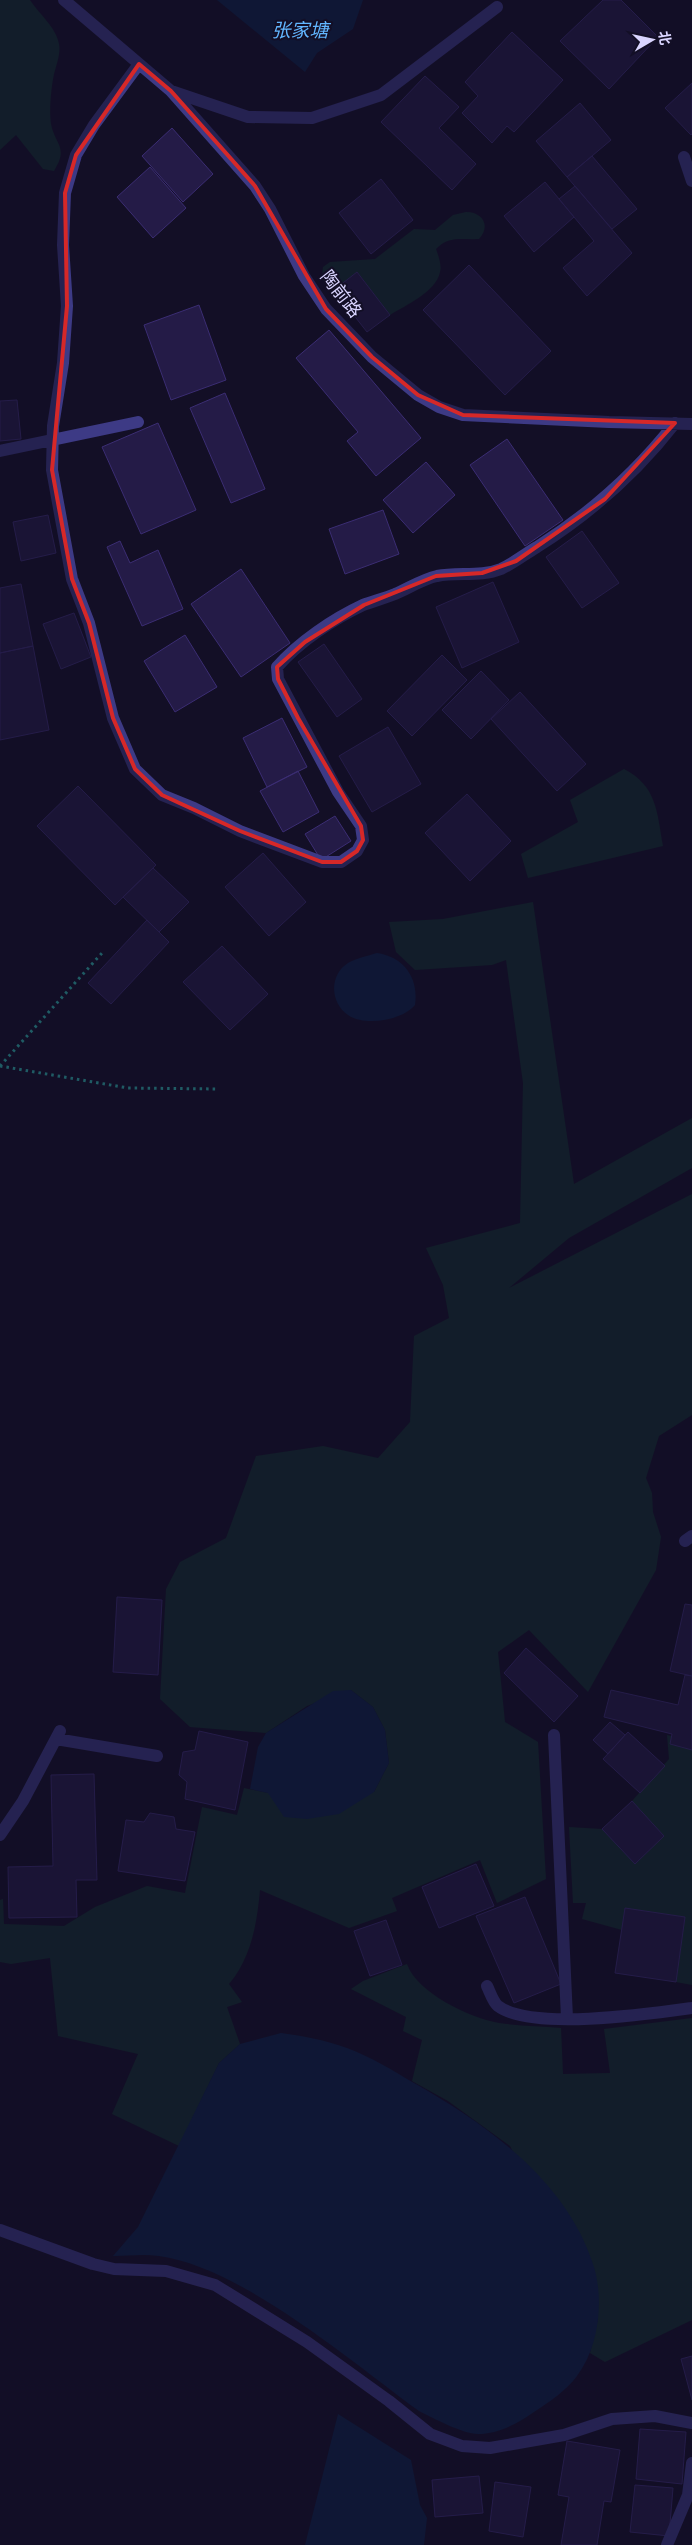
<svg xmlns="http://www.w3.org/2000/svg" width="692" height="2545" viewBox="0 0 692 2545" font-family="'IBM Plex Sans','Noto Sans SC',sans-serif">
  <rect width="100%" height="100%" fill="#130f26"/>
  <path fill="#12302f" d="M 0,0 L 30,0 C 39,14 56,27 59,44 C 61,53 56,66 54,74 C 51,89 49,110 51,124 C 55,145 69,147 54,171 L 43,169 L 16,135 L 0,150 Z
    M 466,212 C 483,212 491,226 479,239 C 462,240 449,235 436,249 C 438,255 442,265 440,272 C 436,292 406,305 390,315 L 358,273 L 334,290 C 324,285 321,280 323,267 L 330,262 L 375,259 L 414,229 L 435,230 L 453,215 Z
    M 624,769 C 657,786 657,812 663,846 L 528,878 L 521,854 L 578,822 L 570,800 Z
    M 533,902 L 574,1184 L 692,1118 L 692,1168 L 569,1238 L 509,1288 L 692,1194 L 692,1415 L 659,1436 L 646,1478 L 652,1493 L 653,1512 L 661,1537 L 656,1570 L 588,1692 L 529,1630 L 498,1652 L 505,1722 L 538,1742 L 546,1879 L 497,1903 L 480,1860 L 392,1898 L 397,1911 L 349,1928 L 260,1890 C 257,1924 251,1958 229,1984 L 242,2002 L 227,2007 L 240,2044 L 219,2063 L 179,2146 L 112,2114 L 138,2054 L 58,2036 L 50,1958 L 11,1964 L 0,1962 L 0,1900 L 3,1899 L 4,1924 L 64,1926 L 95,1907 L 147,1886 L 185,1893 L 202,1807 L 237,1815 L 244,1788 L 268,1793 L 374,1792 L 389,1763 L 385,1730 L 373,1707 L 351,1690 L 307,1706 L 266,1733 L 190,1727 L 160,1699 L 166,1589 L 180,1562 L 226,1538 L 256,1456 L 323,1446 L 378,1458 L 410,1422 L 414,1336 L 449,1318 L 443,1285 L 426,1248 L 520,1223 L 523,1083 L 506,960 L 492,965 L 415,970 L 396,952 L 389,922 L 443,919 Z
    M 667,1735 L 692,1741 L 692,1985 L 676,1982 L 685,1917 L 625,1908 L 622,1930 L 582,1919 L 586,1903 L 573,1903 L 569,1827 L 602,1829 L 635,1864 L 664,1836 L 632,1801 L 669,1759 Z
    M 407,1964 C 417,1993 470,2018 499,2023 C 519,2026 540,2026 561,2028 L 563,2074 L 610,2073 L 604,2029 L 692,2018 L 692,2320 L 605,2362 L 590,2353 L 598,2319 L 510,2146 L 448,2101 L 412,2081 L 422,2040 L 403,2031 L 406,2017 L 351,1989 L 363,1981 Z"/>
  <path fill="#0c2248" d="M 217,0 L 363,0 L 353,29 L 317,53 L 305,72 Z
    M 377,953 C 404,957 419,978 415,1005 C 403,1020 365,1027 348,1015 C 330,1003 329,975 348,963 C 357,958 367,956 377,953 Z
    M 351,1690 L 373,1707 L 385,1730 L 389,1763 L 374,1792 L 339,1814 L 307,1819 L 284,1817 L 268,1793 L 250,1789 L 258,1747 L 266,1733 L 333,1691 Z
    M 281,2033 C 304,2036 325,2040 347,2048 C 371,2057 392,2070 414,2083 C 488,2125 568,2182 594,2267 C 604,2301 599,2347 577,2376 C 566,2391 549,2402 534,2412 C 519,2423 498,2434 478,2434 C 463,2434 433,2418 419,2411 C 352,2362 241,2267 159,2256 C 144,2254 128,2256 113,2256 L 138,2227 L 219,2063 L 240,2044 Z
    M 338,2414 L 411,2460 L 420,2505 L 427,2518 L 424,2545 L 305,2545 Z"/>
  <path fill="#241b47" stroke="#3b2d73" d="M 603,0 L 621,0 L 658,37 L 609,89 L 560,41 Z
    M 512,32 L 563,80 L 514,132 L 507,126 L 492,143 L 462,113 L 478,96 L 465,82 Z
    M 425,76 L 459,107 L 439,128 L 476,164 L 452,190 L 381,122 Z
    M 692,83 L 692,134 L 691,135 L 665,108 Z
    M 580,103 L 611,140 L 567,177 L 536,141 Z
    M 172,128 L 213,174 L 183,202 L 142,156 Z
    M 592,156 L 637,209 L 612,229 L 567,177 Z
    M 150,167 L 186,208 L 153,238 L 117,197 Z
    M 381,179 L 413,220 L 371,254 L 339,213 Z
    M 545,182 L 574,217 L 534,252 L 504,216 Z
    M 575,186 L 632,253 L 587,296 L 563,268 L 594,241 L 559,199 Z
    M 469,265 L 551,351 L 505,395 L 423,310 Z
    M 357,272 L 390,315 L 367,332 L 334,290 Z
    M 199,305 L 226,380 L 171,400 L 144,325 Z
    M 329,330 L 421,438 L 376,476 L 347,441 L 358,432 L 296,358 Z
    M 225,393 L 265,489 L 231,503 L 190,408 Z
    M 17,400 L 21,439 L 0,441 L 0,401 Z
    M 158,423 L 196,510 L 141,534 L 102,447 Z
    M 507,439 L 563,520 L 525,546 L 470,465 Z
    M 426,462 L 455,495 L 413,533 L 383,500 Z
    M 383,510 L 399,554 L 345,574 L 329,529 Z
    M 48,515 L 56,553 L 21,561 L 13,522 Z
    M 582,531 L 619,583 L 582,608 L 546,557 Z
    M 120,541 L 130,563 L 158,550 L 183,609 L 142,626 L 107,547 Z
    M 241,569 L 290,643 L 241,677 L 191,604 Z
    M 493,582 L 519,642 L 462,668 L 436,607 Z
    M 21,584 L 33,646 L 0,653 L 0,588 Z
    M 74,613 L 91,657 L 61,669 L 43,624 Z
    M 185,635 L 217,687 L 175,712 L 144,661 Z
    M 324,644 L 362,699 L 337,717 L 298,662 Z
    M 33,646 L 49,730 L 0,740 L 0,653 Z
    M 442,655 L 467,680 L 412,736 L 387,711 Z
    M 481,671 L 509,700 L 471,739 L 442,710 Z
    M 520,692 L 586,764 L 557,791 L 491,719 Z
    M 282,718 L 307,767 L 267,787 L 243,738 Z
    M 388,727 L 421,784 L 372,812 L 339,756 Z
    M 298,771 L 319,812 L 283,832 L 260,791 Z
    M 78,786 L 156,865 L 115,905 L 37,826 Z
    M 467,794 L 511,841 L 470,881 L 425,833 Z
    M 335,816 L 351,841 L 321,860 L 305,834 Z
    M 263,853 L 306,902 L 269,936 L 225,887 Z
    M 153,868 L 189,902 L 159,932 L 123,897 Z
    M 147,920 L 169,942 L 111,1004 L 88,983 Z
    M 222,946 L 268,994 L 230,1030 L 183,982 Z
    M 117,1597 L 162,1600 L 158,1675 L 113,1672 Z
    M 685,1604 L 692,1605 L 692,1676 L 670,1671 Z
    M 526,1648 L 578,1696 L 554,1722 L 504,1673 Z
    M 685,1675 L 692,1676 L 692,1750 L 670,1744 L 672,1734 L 604,1717 L 611,1690 L 678,1705 Z
    M 610,1722 L 625,1735 L 608,1754 L 593,1740 Z
    M 199,1731 L 248,1742 L 235,1810 L 185,1799 L 187,1782 L 179,1775 L 183,1752 L 195,1750 Z
    M 628,1732 L 665,1766 L 640,1793 L 603,1759 Z
    M 94,1774 L 97,1880 L 76,1880 L 77,1917 L 9,1918 L 8,1867 L 53,1866 L 51,1775 Z
    M 632,1801 L 664,1836 L 635,1864 L 602,1829 Z
    M 150,1813 L 174,1817 L 176,1829 L 195,1832 L 185,1881 L 118,1871 L 126,1820 L 144,1822 Z
    M 476,1864 L 494,1906 L 439,1928 L 422,1887 Z
    M 525,1897 L 561,1984 L 514,2003 L 476,1916 Z
    M 625,1908 L 685,1917 L 676,1982 L 615,1973 Z
    M 386,1920 L 402,1965 L 370,1976 L 354,1931 Z
    M 692,2356 L 692,2400 L 681,2359 Z
    M 640,2429 L 686,2432 L 682,2484 L 636,2479 Z
    M 567,2441 L 620,2450 L 611,2502 L 604,2501 L 597,2545 L 561,2545 L 569,2497 L 558,2495 Z
    M 479,2476 L 483,2513 L 435,2517 L 432,2480 Z
    M 495,2482 L 531,2487 L 523,2537 L 489,2531 Z
    M 635,2485 L 673,2488 L 669,2536 L 630,2532 Z"/>
  <g fill="none" stroke-linecap="round" stroke-linejoin="round">
    <path stroke="#2fb8b0" stroke-width="3" stroke-dasharray="2.5 4" stroke-linecap="butt" d="M 0,1066 L 128,1088 L 219,1089
      M 0,1066 L 102,953"/>
    <path stroke="#3d3a85" stroke-width="12" d="M 64,0 L 171,91 L 255,186 L 270,209 L 304,276 L 326,309 L 372,357 L 418,395 L 439,407 L 463,415 L 609,422 L 692,424
      M 139,64 L 94,125 L 76,155 L 65,193 L 63,245 L 67,306 L 63,363 L 53,426 L 52,470 L 72,579 L 89,623 L 113,718 L 135,769 L 162,795 L 194,808 L 240,831 L 322,862 L 341,862 L 357,851 L 363,840 L 361,826 L 338,792 L 278,679 L 277,667 C 299,642 333,619 363,605 C 374,601 385,598 395,594 C 409,588 423,579 437,576 C 458,572 481,577 501,569 C 514,563 525,554 537,547 C 591,513 636,473 675,423
      M 171,91 L 248,117 L 312,118 L 381,95 L 497,7
      M 684,157 L 692,181
      M 0,451 L 138,422
      M 685,1541 L 692,1536
      M 554,1735 L 567,2018
      M 56,1739 L 157,1756
      M 0,1835 L 23,1801 L 60,1731
      M 487,1986 C 490,1992 493,2002 498,2006 C 531,2031 649,2014 692,2008
      M 0,2230 L 93,2264 L 114,2269 L 166,2271 L 215,2285 L 307,2342 L 389,2401 L 430,2434 L 462,2446 L 490,2448 L 564,2435 L 612,2419 L 655,2416 L 692,2423
      M 667,2545 L 688,2495 L 692,2463"/>
  </g>
  <path d="M0 0H692V2545H0ZM 139,64 L 171,91 L 255,186 L 326,309 L 372,357 L 418,395 L 463,415 L 675,423 L 605,499 L 516,561 L 482,573 L 436,576 L 364,605 L 305,642 L 277,667 L 278,679 L 298,718 L 361,826 L 363,840 L 357,851 L 341,862 L 322,862 L 240,831 L 162,795 L 135,769 L 113,718 L 89,623 L 72,579 L 52,470 L 67,306 L 65,193 L 76,155 Z" fill="#130f26" fill-opacity=".55" fill-rule="evenodd"/>
  <path fill="none" stroke="#d62828" stroke-width="4" stroke-linejoin="round" d="M 139,64 L 171,91 L 255,186 L 326,309 L 372,357 L 418,395 L 463,415 L 675,423 L 605,499 L 516,561 L 482,573 L 436,576 L 364,605 L 305,642 L 277,667 L 278,679 L 298,718 L 361,826 L 363,840 L 357,851 L 341,862 L 322,862 L 240,831 L 162,795 L 135,769 L 113,718 L 89,623 L 72,579 L 52,470 L 67,306 L 65,193 L 76,155 Z"/>
  <g text-anchor="middle" stroke-width="4" stroke-linejoin="round" paint-order="stroke">
    <g font-size="18" fill="#d9d4ff" stroke="#130f26">
      <text transform="translate(341 294) rotate(52)" y="6">陶前路</text>
    </g>
    <g font-size="19" font-style="italic" fill="#62b6ff" stroke="#130f26">
      <text x="300" y="37">张家塘</text>
    </g>
  </g>
  <g transform="translate(652 40) rotate(81)" stroke="#130f26" stroke-width="4" paint-order="stroke">
  <path d="M0-4L9 19L0 12L-9 19Z" fill="#d9d4ff"/>
  <text y="-8" font-size="14" font-weight="bold" text-anchor="middle" fill="#d9d4ff">北</text>
  </g>
</svg>
